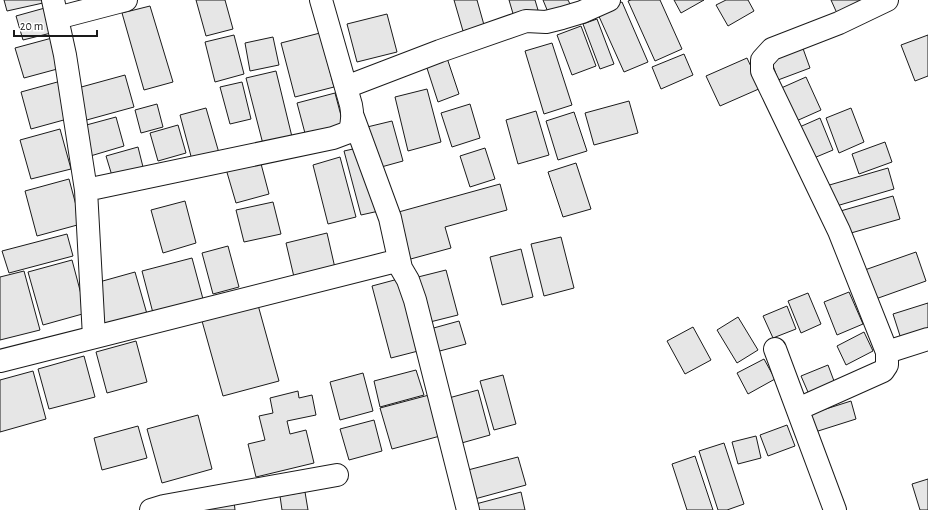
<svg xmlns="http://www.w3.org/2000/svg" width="928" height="510" viewBox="0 0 928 510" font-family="'Alegreya Sans',sans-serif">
  <rect width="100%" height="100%" fill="#fff"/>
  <path fill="#e6e6e6" stroke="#1a1a1a" d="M 4,0 L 52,0 L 52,1 L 7,11 Z
    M 196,0 L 225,0 L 233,29 L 206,36 Z
    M 454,0 L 477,0 L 484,25 L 463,31 Z
    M 509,0 L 535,0 L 538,10 L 514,17 Z
    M 543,0 L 568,0 L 572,8 L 550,17 Z
    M 631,0 L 660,0 L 682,49 L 655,61 L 628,1 Z
    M 674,0 L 704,0 L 681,13 Z
    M 726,0 L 748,0 L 754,11 L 728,26 L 716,5 Z
    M 831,0 L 867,0 L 840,20 Z
    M 622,2 L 648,62 L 624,72 L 597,12 Z
    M 52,6 L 59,31 L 23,40 L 16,16 Z
    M 150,6 L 173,82 L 144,90 L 122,13 Z
    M 387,14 L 397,52 L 357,62 L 347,24 Z
    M 597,19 L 614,64 L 600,69 L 583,24 Z
    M 581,26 L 596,66 L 572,75 L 557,35 Z
    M 320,33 L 334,87 L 295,97 L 281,43 Z
    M 234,35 L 244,74 L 215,82 L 205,42 Z
    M 928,35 L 928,76 L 915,81 L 901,45 Z
    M 273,37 L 279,65 L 250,71 L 245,43 Z
    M 52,38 L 61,68 L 24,78 L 15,48 Z
    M 552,43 L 572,105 L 544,114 L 525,51 Z
    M 801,43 L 810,68 L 778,80 L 769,54 Z
    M 684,54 L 693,75 L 661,89 L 652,67 Z
    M 446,55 L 459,94 L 438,102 L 425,62 Z
    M 747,58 L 761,88 L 720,106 L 706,76 Z
    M 276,71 L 293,141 L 264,148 L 246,78 Z
    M 125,75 L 134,107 L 83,121 L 74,89 Z
    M 806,77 L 821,110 L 794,122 L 779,89 Z
    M 61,81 L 71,118 L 31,129 L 21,92 Z
    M 242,82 L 251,119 L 230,124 L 220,87 Z
    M 427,89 L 441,142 L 408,151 L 395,97 Z
    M 335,93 L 344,127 L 306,137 L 297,103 Z
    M 629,101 L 638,133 L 594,145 L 585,113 Z
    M 157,104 L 163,127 L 141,133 L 135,110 Z
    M 470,104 L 480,138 L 452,147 L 441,113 Z
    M 206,108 L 219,153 L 192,160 L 180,115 Z
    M 851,108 L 864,142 L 839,153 L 826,118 Z
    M 536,111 L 549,155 L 518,164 L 506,120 Z
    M 574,112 L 587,151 L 558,160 L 546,121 Z
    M 116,117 L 124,146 L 87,157 L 79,127 Z
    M 820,118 L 833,150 L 809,160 L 795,129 Z
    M 392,121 L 403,161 L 374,169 L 363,128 Z
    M 178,125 L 186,153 L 158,161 L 150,133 Z
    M 60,129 L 71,169 L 31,179 L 20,140 Z
    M 885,142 L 892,162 L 859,174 L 852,154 Z
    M 138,147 L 144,171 L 113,179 L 106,156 Z
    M 362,147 L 379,211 L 361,215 L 344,151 Z
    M 485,148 L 495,179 L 470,187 L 460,156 Z
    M 340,157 L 356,217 L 328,224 L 313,165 Z
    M 260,160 L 269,194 L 236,203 L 226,169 Z
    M 576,163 L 591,209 L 563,217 L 548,172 Z
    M 888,168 L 894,189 L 833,207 L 826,186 Z
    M 69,179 L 81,224 L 37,236 L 25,191 Z
    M 500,184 L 507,210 L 445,227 L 451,248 L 407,260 L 395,213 Z
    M 893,196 L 900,219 L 844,235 L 837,212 Z
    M 185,201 L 196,243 L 163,253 L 151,210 Z
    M 273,202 L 281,234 L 244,242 L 236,210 Z
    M 327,233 L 335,268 L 294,277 L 286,243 Z
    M 67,234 L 73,256 L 9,273 L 2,251 Z
    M 561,237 L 574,288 L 544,296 L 531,244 Z
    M 228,246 L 239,287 L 213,294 L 202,253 Z
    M 521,249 L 533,297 L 502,305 L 490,257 Z
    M 916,252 L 926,281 L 870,301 L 859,272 Z
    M 192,258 L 203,299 L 153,313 L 142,271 Z
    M 72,260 L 86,313 L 43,325 L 28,272 Z
    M 446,270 L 458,315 L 426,323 L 414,278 Z
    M 24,271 L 40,330 L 0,340 L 0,277 Z
    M 135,272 L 147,314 L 103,326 L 92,284 Z
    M 402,278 L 422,350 L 391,358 L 372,286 Z
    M 849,292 L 863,324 L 837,335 L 824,302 Z
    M 808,293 L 821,324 L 801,333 L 788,301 Z
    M 928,303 L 928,334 L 902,342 L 893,314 Z
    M 258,305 L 279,381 L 223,396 L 202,321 Z
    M 787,306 L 796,329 L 773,338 L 763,316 Z
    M 738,317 L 758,350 L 737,363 L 717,330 Z
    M 459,321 L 466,344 L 436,352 L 430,329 Z
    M 693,327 L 711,360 L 685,374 L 667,341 Z
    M 864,332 L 873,351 L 846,365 L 837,346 Z
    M 136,341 L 147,382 L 107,393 L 96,352 Z
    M 84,356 L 95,397 L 49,409 L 38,369 Z
    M 764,359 L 775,379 L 748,394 L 737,373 Z
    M 828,365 L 837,389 L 811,399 L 801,376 Z
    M 416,370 L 424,395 L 380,407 L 374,381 Z
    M 33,371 L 46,419 L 0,432 L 0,380 Z
    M 363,373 L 373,411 L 340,420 L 330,382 Z
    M 503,375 L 516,424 L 494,430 L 480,381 Z
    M 478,390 L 490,435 L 458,444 L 445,399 Z
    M 298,391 L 299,398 L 312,395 L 316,415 L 287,421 L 290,434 L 306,430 L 314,463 L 256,477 L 248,444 L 265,440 L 259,416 L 273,413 L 270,398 Z
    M 429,395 L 440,436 L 392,449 L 380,408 Z
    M 851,401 L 856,419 L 815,432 L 810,414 Z
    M 198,415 L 212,469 L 162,483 L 147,429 Z
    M 374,420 L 382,451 L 349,460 L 340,429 Z
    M 787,425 L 795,446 L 768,456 L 760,435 Z
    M 138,426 L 147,458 L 102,470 L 94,438 Z
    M 756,436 L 761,458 L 738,464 L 732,442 Z
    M 724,443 L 744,504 L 727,510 L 718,510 L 699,451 Z
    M 695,456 L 713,510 L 687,510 L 672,464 Z
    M 518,457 L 526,485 L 471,500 L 464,471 Z
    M 928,479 L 928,510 L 920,510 L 912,484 Z
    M 305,492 L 308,510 L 282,510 L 280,496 Z
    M 521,492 L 525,510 L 473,510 L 472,505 Z
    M 234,501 L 235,510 L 199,510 Z"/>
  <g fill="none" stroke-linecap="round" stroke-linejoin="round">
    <defs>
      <path id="minor" d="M 53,0 L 65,55 L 86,190 L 94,337
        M 57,18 L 126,0
        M 346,87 L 440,51 L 526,21 L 546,22 L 562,18 L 582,12 L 609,0
        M 353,117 L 390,218 L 401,268
        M 86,190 L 333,138 L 349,132 C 353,123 353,115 351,105 L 321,0
        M 775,349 L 835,510
        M 887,352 L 928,339
        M 0,361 L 392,262 L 398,263 L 408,280 L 415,300 L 468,510
        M 798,409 L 883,371 L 887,365 L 887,352 L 839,231 L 762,71 L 762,60 L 772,49 L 839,23 L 887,0
        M 151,510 L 164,506 L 337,475"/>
    </defs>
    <use href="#minor" stroke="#1a1a1a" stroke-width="24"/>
    <use href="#minor" stroke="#fff" stroke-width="22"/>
  </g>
  <path d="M14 30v6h83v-6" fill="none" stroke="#1a1a1a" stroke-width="2"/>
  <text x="20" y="30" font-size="12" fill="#1a1a1a" stroke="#ffffff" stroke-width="3" paint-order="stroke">20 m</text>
</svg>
